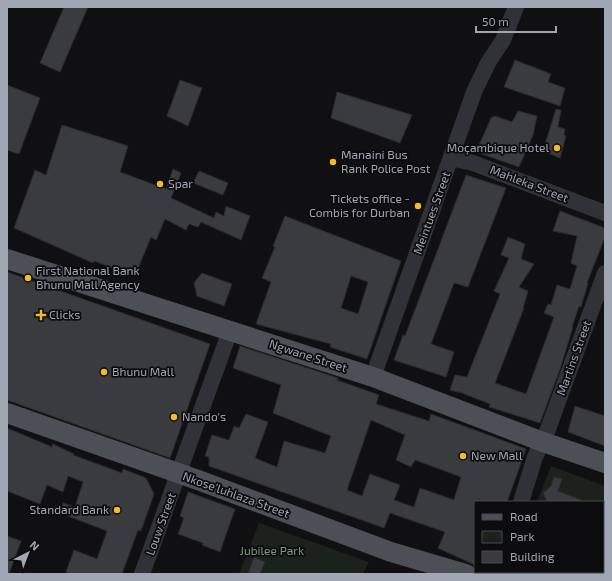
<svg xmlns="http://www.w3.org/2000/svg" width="612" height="581" viewBox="0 0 612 581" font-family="'Exo 2',sans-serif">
  <rect width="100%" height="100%" fill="#101012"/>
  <path fill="#1b221c" d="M 551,466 L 605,486 L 605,574 L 593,574 L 594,572 L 603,572 L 603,502 L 537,502 Z
    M 259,523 L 369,562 L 363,574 L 239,574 Z"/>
  <path fill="#3a3b3f" stroke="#2b2a2e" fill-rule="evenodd" d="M 64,7 L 88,7 L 60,72 L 40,63 Z
    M 515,60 L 551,74 L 548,82 L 565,88 L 560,106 L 504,87 Z
    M 180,80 L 202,88 L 188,126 L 167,116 Z
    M 7,85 L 40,98 L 19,154 L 7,150 Z
    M 337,92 L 412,115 L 400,143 L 331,118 Z
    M 556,109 L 561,110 L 558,127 L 565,129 L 564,135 L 566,136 L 560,158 L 545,152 L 548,146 L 545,144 Z
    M 518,111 L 537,116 L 533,135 L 519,167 L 476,152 L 491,118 L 495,116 L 512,122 Z
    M 62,125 L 128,146 L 120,172 L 166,189 L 173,169 L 181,173 L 171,198 L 214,218 L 216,212 L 224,216 L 226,206 L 250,216 L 241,240 L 201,222 L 198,227 L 189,224 L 186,230 L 165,219 L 156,240 L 151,237 L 135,276 L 94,261 L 93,263 L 14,228 L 35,170 L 46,175 Z
    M 199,171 L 228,183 L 223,195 L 193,183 Z
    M 466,175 L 506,188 L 468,287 L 454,283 L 431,344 L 454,352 L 446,377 L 394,360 L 403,335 L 405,336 Z
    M 560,211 L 605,228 L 605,237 L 587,283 L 588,283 L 581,307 L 579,306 L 572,327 L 573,327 L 560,369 L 540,423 L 489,407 L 490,404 L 462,393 L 450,390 L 455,375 L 467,377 L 500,294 L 494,291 L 509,258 L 501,255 L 508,237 L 525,244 L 521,259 L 534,264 L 519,287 L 528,291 L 523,308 L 524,308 L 495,383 L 526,394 L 554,317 L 544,313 L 548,304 L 551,305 L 557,285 L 570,289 L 577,266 L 571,263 L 577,236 L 553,231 Z
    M 285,216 L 401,261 L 367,359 L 330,347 L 331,344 L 256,324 L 271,282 L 262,278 L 275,247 L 273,246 ZM 351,276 L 368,282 L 358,314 L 341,308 Z
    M 7,272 L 210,344 L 170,458 L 7,400 Z
    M 202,273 L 232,284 L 224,306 L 197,296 L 194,283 Z
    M 240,346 L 338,378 L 337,380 L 379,395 L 376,404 L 429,421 L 431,414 L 526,449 L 507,502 L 475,502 L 475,565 L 438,548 L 445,532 L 390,513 L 384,528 L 209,466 L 209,457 L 205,456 L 212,435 L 229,440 L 234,426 L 239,428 L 246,414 L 268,422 L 255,458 L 277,467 L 284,441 L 325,453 L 331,436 L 273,413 L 281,385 L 233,368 ZM 371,420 L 405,435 L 396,460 L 411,467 L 415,460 L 461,477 L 454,500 L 420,488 L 414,507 L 394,500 L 400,485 L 370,474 L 362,496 L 347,490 Z
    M 575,406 L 605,416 L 605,446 L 568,432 Z
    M 7,428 L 52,447 L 53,444 L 74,454 L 73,455 L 122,473 L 123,469 L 146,478 L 154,494 L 141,531 L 138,530 L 122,574 L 71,574 L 66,572 L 74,550 L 97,559 L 107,531 L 60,513 L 63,503 L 75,507 L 83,482 L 68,476 L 63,492 L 47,485 L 40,504 L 7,491 Z
    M 554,477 L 562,479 L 558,491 L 586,502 L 547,502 L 543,493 L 551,486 Z
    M 188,492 L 235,509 L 220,552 L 202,545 L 203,543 L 178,534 L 184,518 L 180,516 Z
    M 7,536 L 21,541 L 9,574 L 7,574 Z
    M 254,557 L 265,562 L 260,574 L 248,574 Z"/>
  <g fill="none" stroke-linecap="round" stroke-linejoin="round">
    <path stroke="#313237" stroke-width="16" d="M 451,158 L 473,163 L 605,213
      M 373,377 L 474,92 L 488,63 L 503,40 L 516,7
      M 521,502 L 535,457 L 548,429 L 605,273
      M 142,574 L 230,331
      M 496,574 L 497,572"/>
    <path stroke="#4d4f56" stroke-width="20" d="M 7,259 L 373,377 L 543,442 L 605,463
      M 7,413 L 198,480 L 391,552 L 466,574"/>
  </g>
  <g fill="#f3bb28" stroke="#0c0b0d" stroke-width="1.5">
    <circle cx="557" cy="148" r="4"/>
    <circle cx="333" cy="162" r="4"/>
    <circle cx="160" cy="184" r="4"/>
    <circle cx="418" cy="206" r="4"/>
    <circle cx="28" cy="278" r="4"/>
    <path d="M39 309h4v4h4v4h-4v4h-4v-4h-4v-4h4z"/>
    <circle cx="104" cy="372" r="4"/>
    <circle cx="174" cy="417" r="4"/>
    <circle cx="463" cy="456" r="4"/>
    <circle cx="117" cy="510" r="4"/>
  </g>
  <g text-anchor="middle" stroke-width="3.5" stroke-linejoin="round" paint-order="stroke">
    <g font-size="12" fill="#a1a6b3" stroke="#0c0b0d" text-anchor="start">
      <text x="549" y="152" text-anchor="end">Moçambique Hotel</text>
      <text x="341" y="159">Manaini Bus<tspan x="341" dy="14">Rank Police Post</tspan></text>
      <text x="168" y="188">Spar</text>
      <text x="410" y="203" text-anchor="end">Tickets office -<tspan x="410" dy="14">Combis for Durban</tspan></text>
      <text x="36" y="275">First National Bank<tspan x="36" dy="14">Bhunu Mall Agency</tspan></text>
      <text x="49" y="319">Clicks</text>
      <text x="112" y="376">Bhunu Mall</text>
      <text x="182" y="421">Nando's</text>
      <text x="471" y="460">New Mall</text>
      <text x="109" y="514" text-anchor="end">Standard Bank</text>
    </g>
    <g font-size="12" fill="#a1a6b3" stroke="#0c0b0d">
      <text transform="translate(529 184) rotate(21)" y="4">Mahleka Street</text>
      <text transform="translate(432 213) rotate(-70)" y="4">Meintues Street</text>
      <text transform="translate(308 356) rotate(18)" y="4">Ngwane Street</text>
      <text transform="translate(574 358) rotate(-70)" y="4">Martins Street</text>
      <text transform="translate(236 495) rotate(20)" y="4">Nkose'luhlaza Street</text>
      <text transform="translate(161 524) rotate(-70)" y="4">Louw Street</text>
    </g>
    <g font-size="12" fill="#789e7d" stroke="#0c0b0d">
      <text x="272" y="555">Jubilee Park</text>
    </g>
  </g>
  <rect width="612" height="581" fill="none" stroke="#a1a6b3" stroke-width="16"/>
  <rect x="474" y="501" width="130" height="72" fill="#0c0b0d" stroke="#48494f"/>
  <rect x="482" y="514" width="20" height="6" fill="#4d4f56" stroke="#48494f"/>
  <text x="510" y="521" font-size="12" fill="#a1a6b3">Road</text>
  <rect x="482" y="531" width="20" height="12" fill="#1b221c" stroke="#48494f"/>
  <text x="510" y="541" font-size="12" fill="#a1a6b3">Park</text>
  <rect x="482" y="551" width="20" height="12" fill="#3a3b3f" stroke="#48494f"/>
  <text x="510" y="561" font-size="12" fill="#a1a6b3">Building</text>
  <g transform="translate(28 553) rotate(42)" stroke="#0c0b0d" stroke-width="3" paint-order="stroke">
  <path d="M0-3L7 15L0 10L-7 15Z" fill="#a1a6b3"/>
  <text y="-6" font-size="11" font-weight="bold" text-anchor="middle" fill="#a1a6b3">N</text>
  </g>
  <path d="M476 26v6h80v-6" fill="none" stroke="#a1a6b3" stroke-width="2"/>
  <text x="482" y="26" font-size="12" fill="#a1a6b3" stroke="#0c0b0d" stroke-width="3" paint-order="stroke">50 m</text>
</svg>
